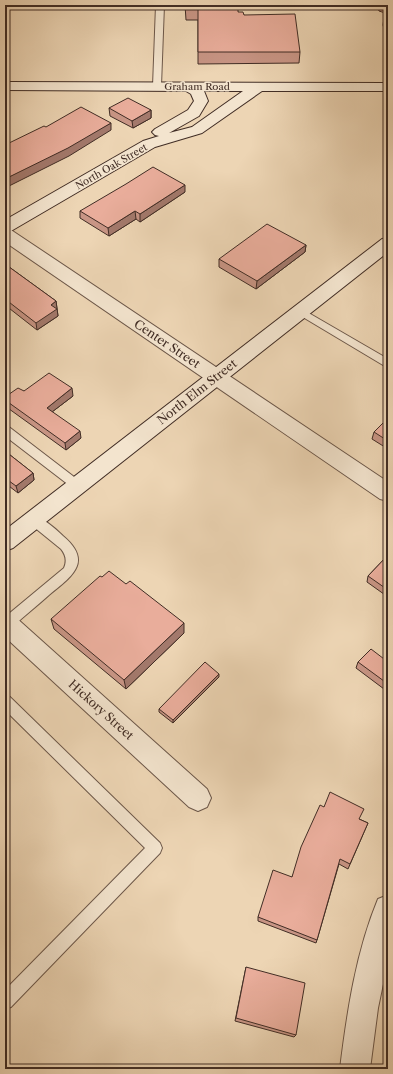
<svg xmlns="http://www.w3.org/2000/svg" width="393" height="1074" viewBox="0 0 393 1074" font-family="'Libre Caslon Text',serif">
  <rect width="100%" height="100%" fill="#edd5b4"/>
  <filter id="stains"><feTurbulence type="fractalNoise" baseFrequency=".005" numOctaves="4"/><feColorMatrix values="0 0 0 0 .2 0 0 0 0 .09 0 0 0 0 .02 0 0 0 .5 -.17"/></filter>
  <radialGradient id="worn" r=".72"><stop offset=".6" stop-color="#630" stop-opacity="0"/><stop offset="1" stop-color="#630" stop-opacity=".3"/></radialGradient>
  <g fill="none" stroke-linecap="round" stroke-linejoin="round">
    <defs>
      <path id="lane" d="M 156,5 L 164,5 L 161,86 L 157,88 L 153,86 Z
        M 300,308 L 388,359 L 388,368 L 296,313 L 295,311 L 296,309 Z
        M 5,426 L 9,427 L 82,483 L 84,486 L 82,489 L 78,491 L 74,489 L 5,436 Z
        M 33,515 C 44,519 55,528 63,536 C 94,562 71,577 49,595 C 37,606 24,616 12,627 L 5,628 L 5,617 L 64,568 C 67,561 66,555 61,549 L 29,523 L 27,520 L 29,517 Z
        M 5,695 L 10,697 L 160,843 L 162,848 L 160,853 L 11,1007 L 5,1009 L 5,990 L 145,848 L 5,710 Z"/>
      <path id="street" d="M 5,229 L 11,230 L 388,482 L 388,501 L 380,499 L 5,242 Z
        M 5,612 L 13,615 L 207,789 L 211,798 L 207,807 L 198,811 L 189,807 L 5,637 Z
        M 388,895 L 388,960 L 378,1008 L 370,1069 L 340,1069 C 347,1012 356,952 378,899 Z"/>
      <path id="secondary" d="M 5,82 L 388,83 L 388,91 L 262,91 L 202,133 L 155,147 L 11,231 L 5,232 L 5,220 L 143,141 L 159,136 L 155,135 L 152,132 L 155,129 L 188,110 L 194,101 L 191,94 L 186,91 L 5,90 ZM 204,91 L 243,91 L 192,127 L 169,133 L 199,116 L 208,101 Z
        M 388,238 L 388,252 L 13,548 L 5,551 L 5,530 L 382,239 Z"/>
    </defs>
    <use href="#lane" stroke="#6c5749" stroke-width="2"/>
    <use href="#street" stroke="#6c5749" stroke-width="2"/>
    <use href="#secondary" stroke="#412d25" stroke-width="2"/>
    <use href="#lane" fill="#f3e4ce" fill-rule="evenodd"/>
    <use href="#street" fill="#f3e4ce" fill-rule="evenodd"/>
    <use href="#secondary" fill="#f3e4ce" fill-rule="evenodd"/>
  </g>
  <path fill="#c89585" stroke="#412d25" d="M 185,5 L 238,12 L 244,15 L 300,52 L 299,63 L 198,64 L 198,20 L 186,20 Z
    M 377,5 L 388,5 L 388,14 L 379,11 Z
    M 384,18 L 388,18 L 388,43 L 383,25 Z
    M 109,108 L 151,110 L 151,118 L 133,128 L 110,116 Z
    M 185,192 L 140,222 L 136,219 L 109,236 L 80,218 L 80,211 Z
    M 306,245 L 305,252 L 256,289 L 219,267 L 219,259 Z
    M 5,264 L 56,301 L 58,316 L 37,330 L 5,305 Z
    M 24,391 L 73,396 L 52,412 L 81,438 L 66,450 L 5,406 L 5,397 Z
    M 388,418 L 388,449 L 372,439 L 374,432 Z
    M 5,451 L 33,473 L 34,480 L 18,493 L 5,483 Z
    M 388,555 L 388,597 L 367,582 L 368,576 Z
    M 51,619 L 184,633 L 126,689 L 54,629 Z
    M 358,662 L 388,662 L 388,692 L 356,668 Z
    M 219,677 L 173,723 L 159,712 L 159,709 Z
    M 324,807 L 359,819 L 368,823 L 348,869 L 339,864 L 317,940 L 316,943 L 258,921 L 258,917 L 292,877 Z
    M 246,967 L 296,1035 L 294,1037 L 235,1021 Z"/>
  <path fill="#a3796c" stroke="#412d25" d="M 5,106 L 6,113 L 5,114 Z
    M 151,110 L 151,118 L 133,128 L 132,121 Z
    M 111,123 L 111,130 L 69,156 L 5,188 L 5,179 Z
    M 185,185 L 185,192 L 140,222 L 140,214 Z
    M 135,211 L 136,219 L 109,236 L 108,228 Z
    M 306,245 L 305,252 L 256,289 L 257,281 Z
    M 56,301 L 58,316 L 37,330 L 36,323 L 51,305 Z
    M 72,388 L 73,396 L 48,415 L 47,408 Z
    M 80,431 L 81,438 L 66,450 L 65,443 Z
    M 33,473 L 34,480 L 18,493 L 16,486 Z
    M 184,623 L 184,633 L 126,689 L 124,680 Z
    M 219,674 L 219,677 L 173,723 L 173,720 Z"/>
  <path fill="#e9ad9b" stroke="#412d25" d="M 185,5 L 238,5 L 238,12 L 243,12 L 244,15 L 295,14 L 300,52 L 198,52 L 198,8 L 185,8 Z
    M 384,18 L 388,18 L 388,32 Z
    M 128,98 L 151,110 L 132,121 L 109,108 Z
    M 81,107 L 111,123 L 68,148 L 5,179 L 5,145 L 44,126 L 46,127 Z
    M 153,167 L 185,185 L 140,214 L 135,211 L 108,228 L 80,211 L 126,184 Z
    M 267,224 L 306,245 L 257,281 L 219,259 Z
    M 5,264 L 56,301 L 51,305 L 57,309 L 36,323 L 5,299 Z
    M 49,373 L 72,388 L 47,408 L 80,431 L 65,443 L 5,400 L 5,397 L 18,388 L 24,391 Z
    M 388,418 L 388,441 L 374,432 Z
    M 5,451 L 33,473 L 16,486 L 5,478 Z
    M 388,555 L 388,590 L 368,576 Z
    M 109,571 L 126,584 L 130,581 L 184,623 L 124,680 L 51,619 L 100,576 L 102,577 Z
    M 371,649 L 388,662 L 388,684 L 358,662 Z
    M 205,662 L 219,674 L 173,720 L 159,709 Z
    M 330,792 L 364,809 L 359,819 L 368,823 L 350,864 L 340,859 L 317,940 L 258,917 L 273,870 L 292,877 L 301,847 L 320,805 L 324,807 Z
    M 246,967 L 305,983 L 296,1035 L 236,1018 Z"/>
  <g text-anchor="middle" stroke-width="3" stroke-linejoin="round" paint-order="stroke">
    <g font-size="10" fill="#412d25" stroke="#f3e4ce">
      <text x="197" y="90">Graham Road</text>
      <text transform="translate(111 166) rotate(-30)" y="4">North Oak Street</text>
    </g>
    <g font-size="12" fill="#412d25" stroke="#f3e4ce">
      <text transform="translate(167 344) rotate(34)" y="4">Center Street</text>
      <text transform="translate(197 392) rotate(-38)" y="4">North Elm Street</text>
      <text transform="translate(101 710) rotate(42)" y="4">Hickory Street</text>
    </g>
  </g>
  <rect width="393" height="1074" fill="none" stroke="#edd5b4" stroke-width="20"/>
  <rect x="6" y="6" width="381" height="1062" fill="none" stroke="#412d25" stroke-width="2"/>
  <rect x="10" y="10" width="373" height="1054" fill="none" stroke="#412d25"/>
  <rect width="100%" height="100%" filter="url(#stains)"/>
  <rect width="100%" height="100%" fill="url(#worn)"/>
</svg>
